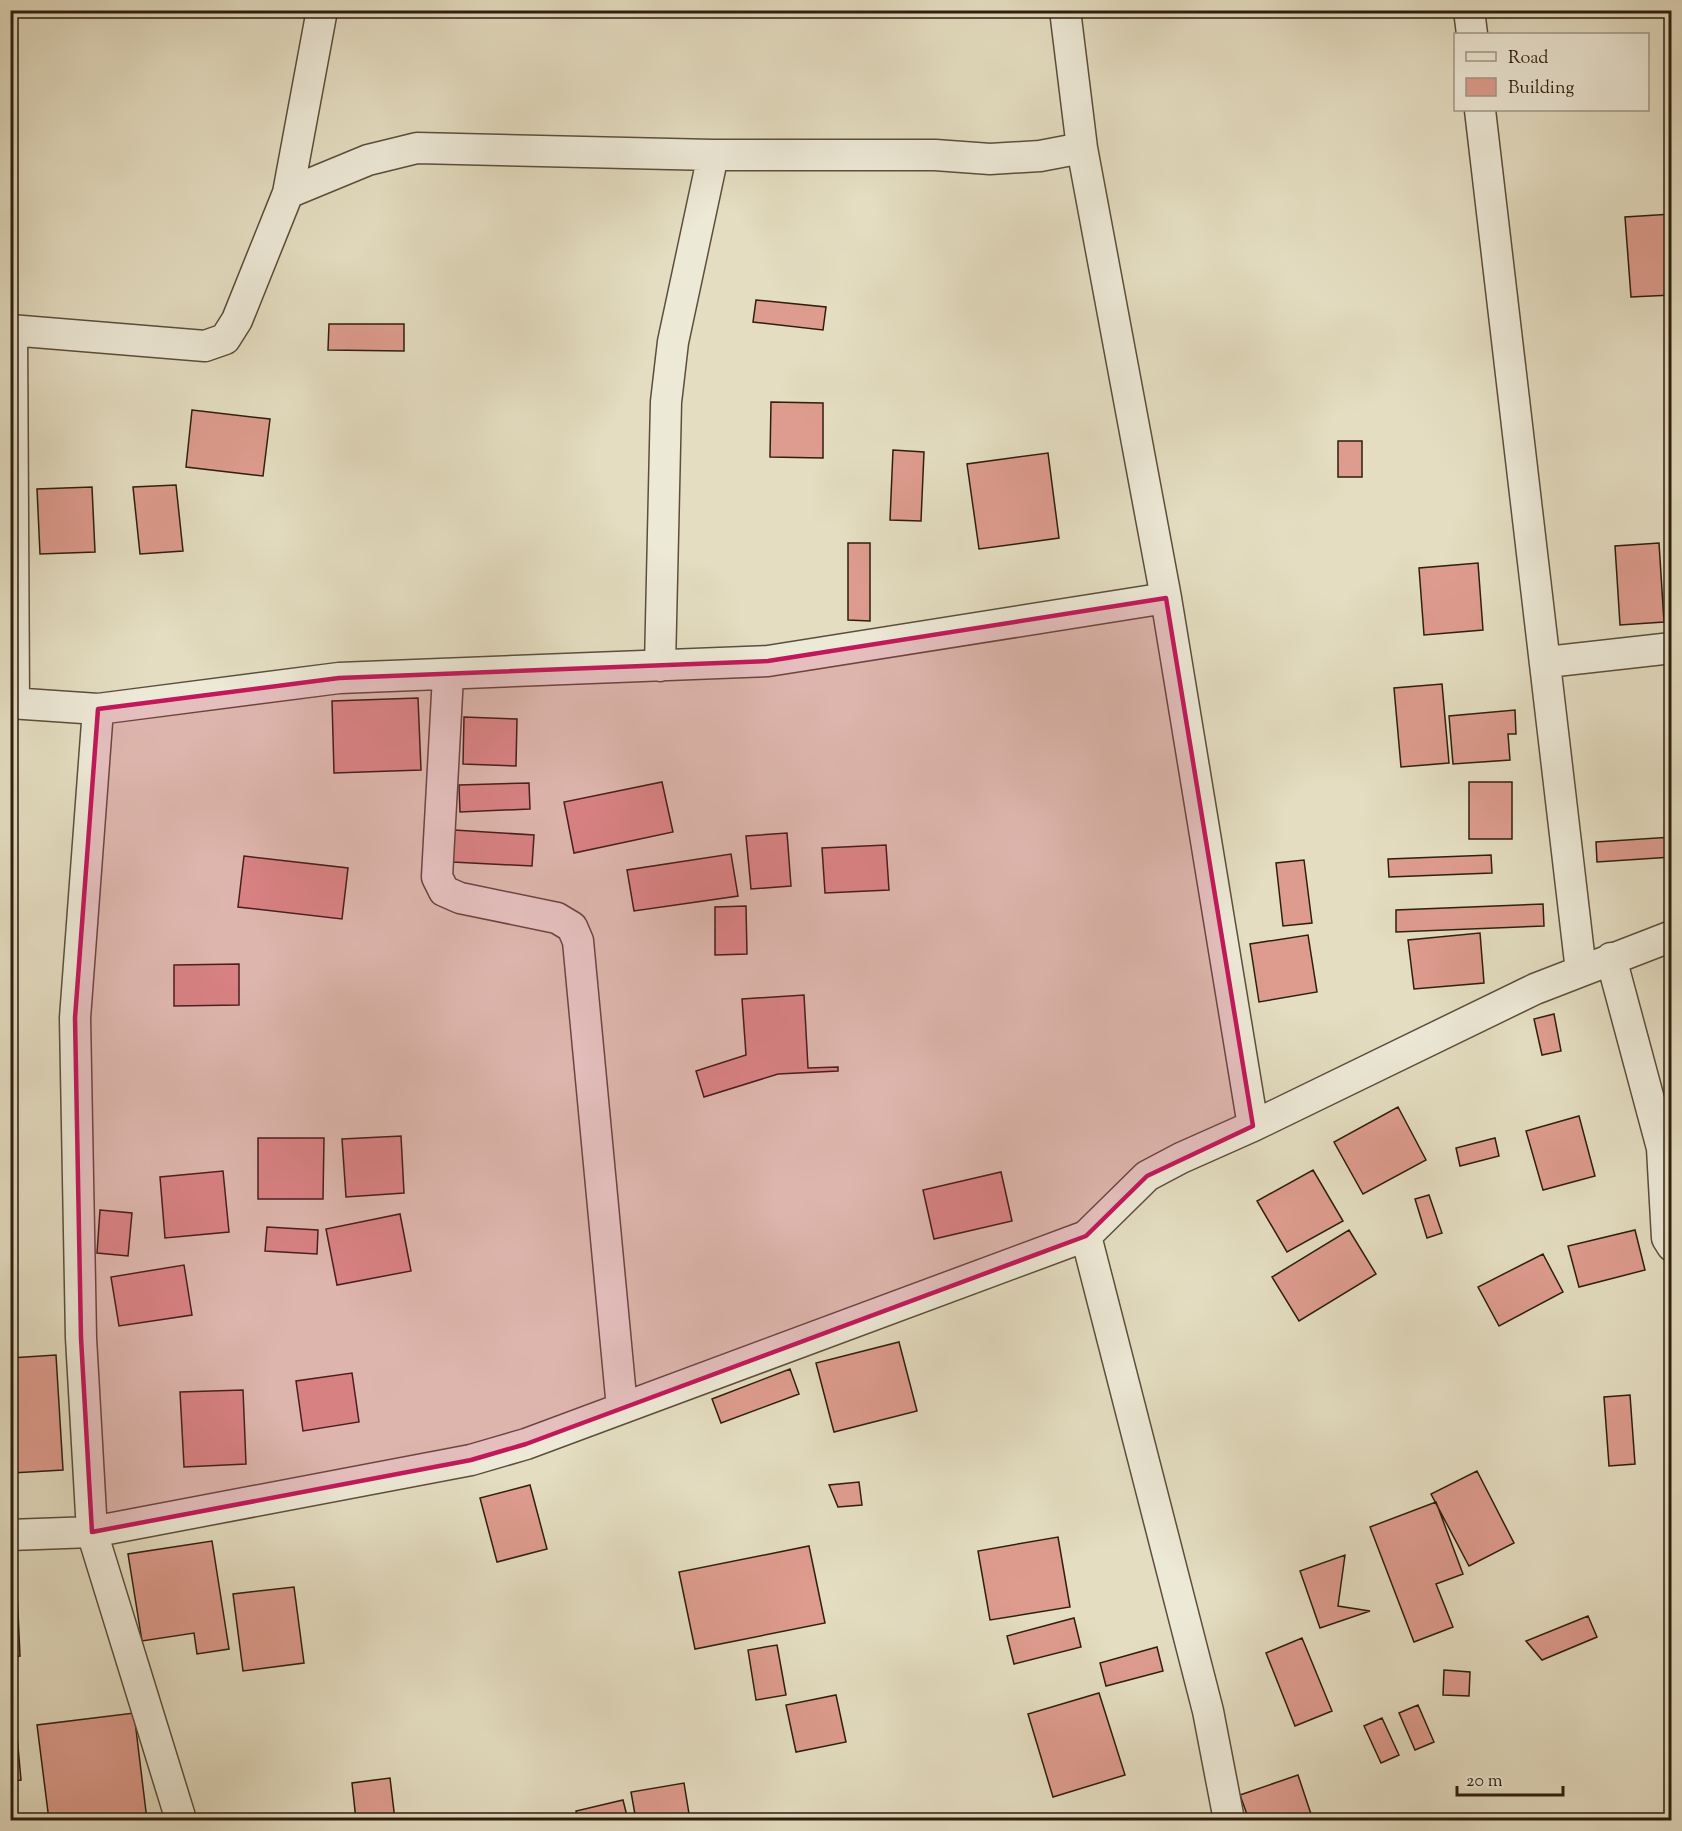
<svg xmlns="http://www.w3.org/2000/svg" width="1682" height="1831" viewBox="0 0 1682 1831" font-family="'Sorts Mill Goudy',serif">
  <rect width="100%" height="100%" fill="#e4ddc1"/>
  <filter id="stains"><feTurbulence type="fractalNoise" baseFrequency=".00333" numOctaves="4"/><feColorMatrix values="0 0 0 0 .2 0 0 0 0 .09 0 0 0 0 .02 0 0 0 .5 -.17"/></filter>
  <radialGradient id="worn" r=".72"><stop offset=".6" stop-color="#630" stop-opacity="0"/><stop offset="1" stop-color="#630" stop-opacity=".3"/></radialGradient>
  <path fill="#de9c8e" stroke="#2e1e0e" stroke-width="1.5" d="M 1672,214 L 1672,295 L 1631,297 L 1625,217 Z
    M 756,300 L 826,307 L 823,330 L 753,322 Z
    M 329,324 L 404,324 L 404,351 L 328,350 Z
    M 771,402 L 823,403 L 823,458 L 770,457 Z
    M 192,410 L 270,419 L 263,476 L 186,467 Z
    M 1338,441 L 1362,441 L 1362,477 L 1338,477 Z
    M 893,450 L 924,452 L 921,521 L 890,520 Z
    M 1048,453 L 1059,538 L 979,549 L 967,464 Z
    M 176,485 L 183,551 L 140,554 L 133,487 Z
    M 92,487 L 95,552 L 40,554 L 37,489 Z
    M 848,543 L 870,543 L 870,621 L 848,620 Z
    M 1659,543 L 1664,622 L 1620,625 L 1615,546 Z
    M 1478,563 L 1483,630 L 1424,635 L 1419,568 Z
    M 1442,684 L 1449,763 L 1401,767 L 1394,688 Z
    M 418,698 L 421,770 L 334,773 L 332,701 Z
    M 1515,710 L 1516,734 L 1508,734 L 1510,760 L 1453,764 L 1449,716 Z
    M 464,717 L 517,719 L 516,766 L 463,764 Z
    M 662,782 L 673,832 L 574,853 L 564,802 Z
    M 1469,782 L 1512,782 L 1512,839 L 1469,839 Z
    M 529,783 L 530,809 L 460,812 L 459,785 Z
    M 454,830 L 534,835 L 532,866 L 452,862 Z
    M 787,833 L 791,886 L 751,889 L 746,836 Z
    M 1672,837 L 1672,857 L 1597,862 L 1596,842 Z
    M 886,845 L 889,890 L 825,893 L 822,848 Z
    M 731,854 L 738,896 L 634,911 L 627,870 Z
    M 1491,855 L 1492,873 L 1389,877 L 1388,859 Z
    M 244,856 L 348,868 L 342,919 L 238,907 Z
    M 1304,860 L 1312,923 L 1283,926 L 1276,863 Z
    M 1543,904 L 1544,926 L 1396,932 L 1396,910 Z
    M 746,906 L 747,954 L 715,955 L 715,907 Z
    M 1480,933 L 1484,983 L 1414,989 L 1408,940 Z
    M 1308,935 L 1317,992 L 1259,1002 L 1250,944 Z
    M 239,964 L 239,1005 L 174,1006 L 174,965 Z
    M 804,995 L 808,1068 L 838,1067 L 838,1071 L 778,1074 L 704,1097 L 696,1071 L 746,1055 L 742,999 Z
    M 1554,1014 L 1561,1051 L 1542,1055 L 1534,1019 Z
    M 1398,1107 L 1426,1160 L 1363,1194 L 1334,1142 Z
    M 1579,1116 L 1595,1176 L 1543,1190 L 1526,1131 Z
    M 401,1136 L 404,1193 L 346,1197 L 342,1139 Z
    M 258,1138 L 324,1138 L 323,1199 L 258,1199 Z
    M 1495,1138 L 1499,1156 L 1460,1166 L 1456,1148 Z
    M 1313,1170 L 1343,1221 L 1287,1252 L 1257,1201 Z
    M 223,1171 L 229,1232 L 165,1238 L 160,1177 Z
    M 1001,1172 L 1012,1221 L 934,1239 L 923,1190 Z
    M 1429,1195 L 1442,1233 L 1427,1238 L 1415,1199 Z
    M 100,1210 L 132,1213 L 128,1256 L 97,1253 Z
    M 400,1214 L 411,1271 L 337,1285 L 326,1229 Z
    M 267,1227 L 318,1230 L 317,1254 L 265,1251 Z
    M 1349,1230 L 1376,1274 L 1299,1321 L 1272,1277 Z
    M 1635,1230 L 1645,1270 L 1579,1287 L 1568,1246 Z
    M 1543,1254 L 1563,1292 L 1499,1326 L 1478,1287 Z
    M 184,1265 L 192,1315 L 119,1326 L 111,1277 Z
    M 899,1342 L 917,1411 L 834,1432 L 816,1363 Z
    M 56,1355 L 63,1470 L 12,1473 L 10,1358 Z
    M 790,1369 L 799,1394 L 721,1423 L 712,1399 Z
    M 352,1373 L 359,1422 L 303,1431 L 296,1381 Z
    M 243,1390 L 246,1464 L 184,1467 L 180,1392 Z
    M 1630,1395 L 1635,1464 L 1609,1466 L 1604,1397 Z
    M 1477,1471 L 1514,1543 L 1469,1566 L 1431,1494 Z
    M 859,1482 L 862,1505 L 838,1507 L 829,1485 Z
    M 530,1485 L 547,1549 L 497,1562 L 480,1498 Z
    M 1436,1502 L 1463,1574 L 1436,1584 L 1453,1627 L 1414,1642 L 1370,1527 Z
    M 1058,1537 L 1070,1607 L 990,1620 L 978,1551 Z
    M 212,1541 L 229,1649 L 197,1654 L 194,1633 L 142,1641 L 128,1554 Z
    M 809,1546 L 825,1623 L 695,1649 L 679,1572 Z
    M 1345,1555 L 1338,1606 L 1370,1611 L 1320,1628 L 1300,1571 Z
    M 294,1587 L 304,1663 L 243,1671 L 233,1594 Z
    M 10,1591 L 17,1591 L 20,1656 L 10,1657 Z
    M 1588,1616 L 1597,1637 L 1542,1660 L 1526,1641 Z
    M 1074,1618 L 1081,1647 L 1014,1664 L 1007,1636 Z
    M 1302,1638 L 1332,1711 L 1295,1726 L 1266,1653 Z
    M 777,1645 L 786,1695 L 756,1700 L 748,1650 Z
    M 1157,1647 L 1163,1671 L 1106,1686 L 1100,1663 Z
    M 1444,1670 L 1470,1672 L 1469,1696 L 1443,1695 Z
    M 1099,1693 L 1125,1775 L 1053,1797 L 1028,1714 Z
    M 836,1695 L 846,1742 L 796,1752 L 786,1705 Z
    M 1418,1705 L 1434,1742 L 1415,1750 L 1399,1713 Z
    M 134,1713 L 147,1820 L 49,1820 L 37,1725 Z
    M 1382,1718 L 1399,1755 L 1381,1763 L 1364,1726 Z
    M 10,1736 L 17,1736 L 21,1780 L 10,1781 Z
    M 1298,1775 L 1313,1820 L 1249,1820 L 1240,1795 Z
    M 390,1778 L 395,1820 L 356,1820 L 352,1783 Z
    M 684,1783 L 690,1820 L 636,1820 L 631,1792 Z
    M 623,1800 L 628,1820 L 578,1820 L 576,1811 Z
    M 881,1816 L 882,1820 L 850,1820 Z"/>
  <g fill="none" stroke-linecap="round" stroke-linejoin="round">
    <defs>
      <path id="minor" d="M 1065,10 L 1082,148 L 1166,598 L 1253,1126
        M 1469,10 L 1472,34
        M 1480,110 L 1581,971
        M 288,193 L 368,160 L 417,148 L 713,155 L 935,155 L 990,159 L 1040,156 L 1082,148
        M 10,330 L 205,346 L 225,339 L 237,320 L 288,193 L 322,10
        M 12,330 L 14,703
        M 1547,662 L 1672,648
        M 660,666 L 666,402 L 673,342 L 713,155
        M 448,676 L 437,877 L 444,891 L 460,898 L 557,918 L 572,927 L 578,941 L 622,1408
        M 10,703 L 98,709 L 339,678 L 768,661 L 1166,598
        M 98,709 L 75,1018 L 81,1338 L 92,1532 L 181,1820
        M 1611,958 L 1662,1148 L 1667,1238 L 1672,1246
        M 1086,1236 L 1208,1711 L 1229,1820
        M 10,1535 L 92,1532 L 471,1460 L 526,1444 L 1086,1236 L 1147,1176 L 1181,1158 L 1253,1126 L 1535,989 L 1672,936"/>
    </defs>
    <use href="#minor" stroke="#5c4e3b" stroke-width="33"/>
    <use href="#minor" stroke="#ede9d7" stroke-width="30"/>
  </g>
  <path fill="#c2185b" fill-opacity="0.2" stroke="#c2185b" stroke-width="4.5" stroke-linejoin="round" d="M 1166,598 L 1253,1126 L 1147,1176 L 1086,1236 L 526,1444 L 471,1460 L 92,1532 L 81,1338 L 75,1018 L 98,709 L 339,678 L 768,661 Z"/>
  <rect width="1682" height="1831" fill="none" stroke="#e4ddc1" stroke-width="36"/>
  <rect x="12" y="12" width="1658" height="1807" fill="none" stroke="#2e1e0e" stroke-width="3"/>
  <rect x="18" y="18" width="1646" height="1795" fill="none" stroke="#2e1e0e" stroke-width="1.5"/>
  <rect x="1454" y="33" width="195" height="78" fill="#ede9d7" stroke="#a19887" stroke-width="1.5"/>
  <rect x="1466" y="52" width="30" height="9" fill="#ede9d7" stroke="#a19887" stroke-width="1.5"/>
  <text x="1508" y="63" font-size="18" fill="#2e1e0e">Road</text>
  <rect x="1466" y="78" width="30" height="18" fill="#de9c8e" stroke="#a19887" stroke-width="1.5"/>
  <text x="1508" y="93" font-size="18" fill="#2e1e0e">Building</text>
  <path d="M1457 1786v9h106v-9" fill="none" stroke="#2e1e0e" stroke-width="3"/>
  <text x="1466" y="1786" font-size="18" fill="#2e1e0e" stroke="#ede9d7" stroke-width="4.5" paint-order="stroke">20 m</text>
  <rect width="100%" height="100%" filter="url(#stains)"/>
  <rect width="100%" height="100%" fill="url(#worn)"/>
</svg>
